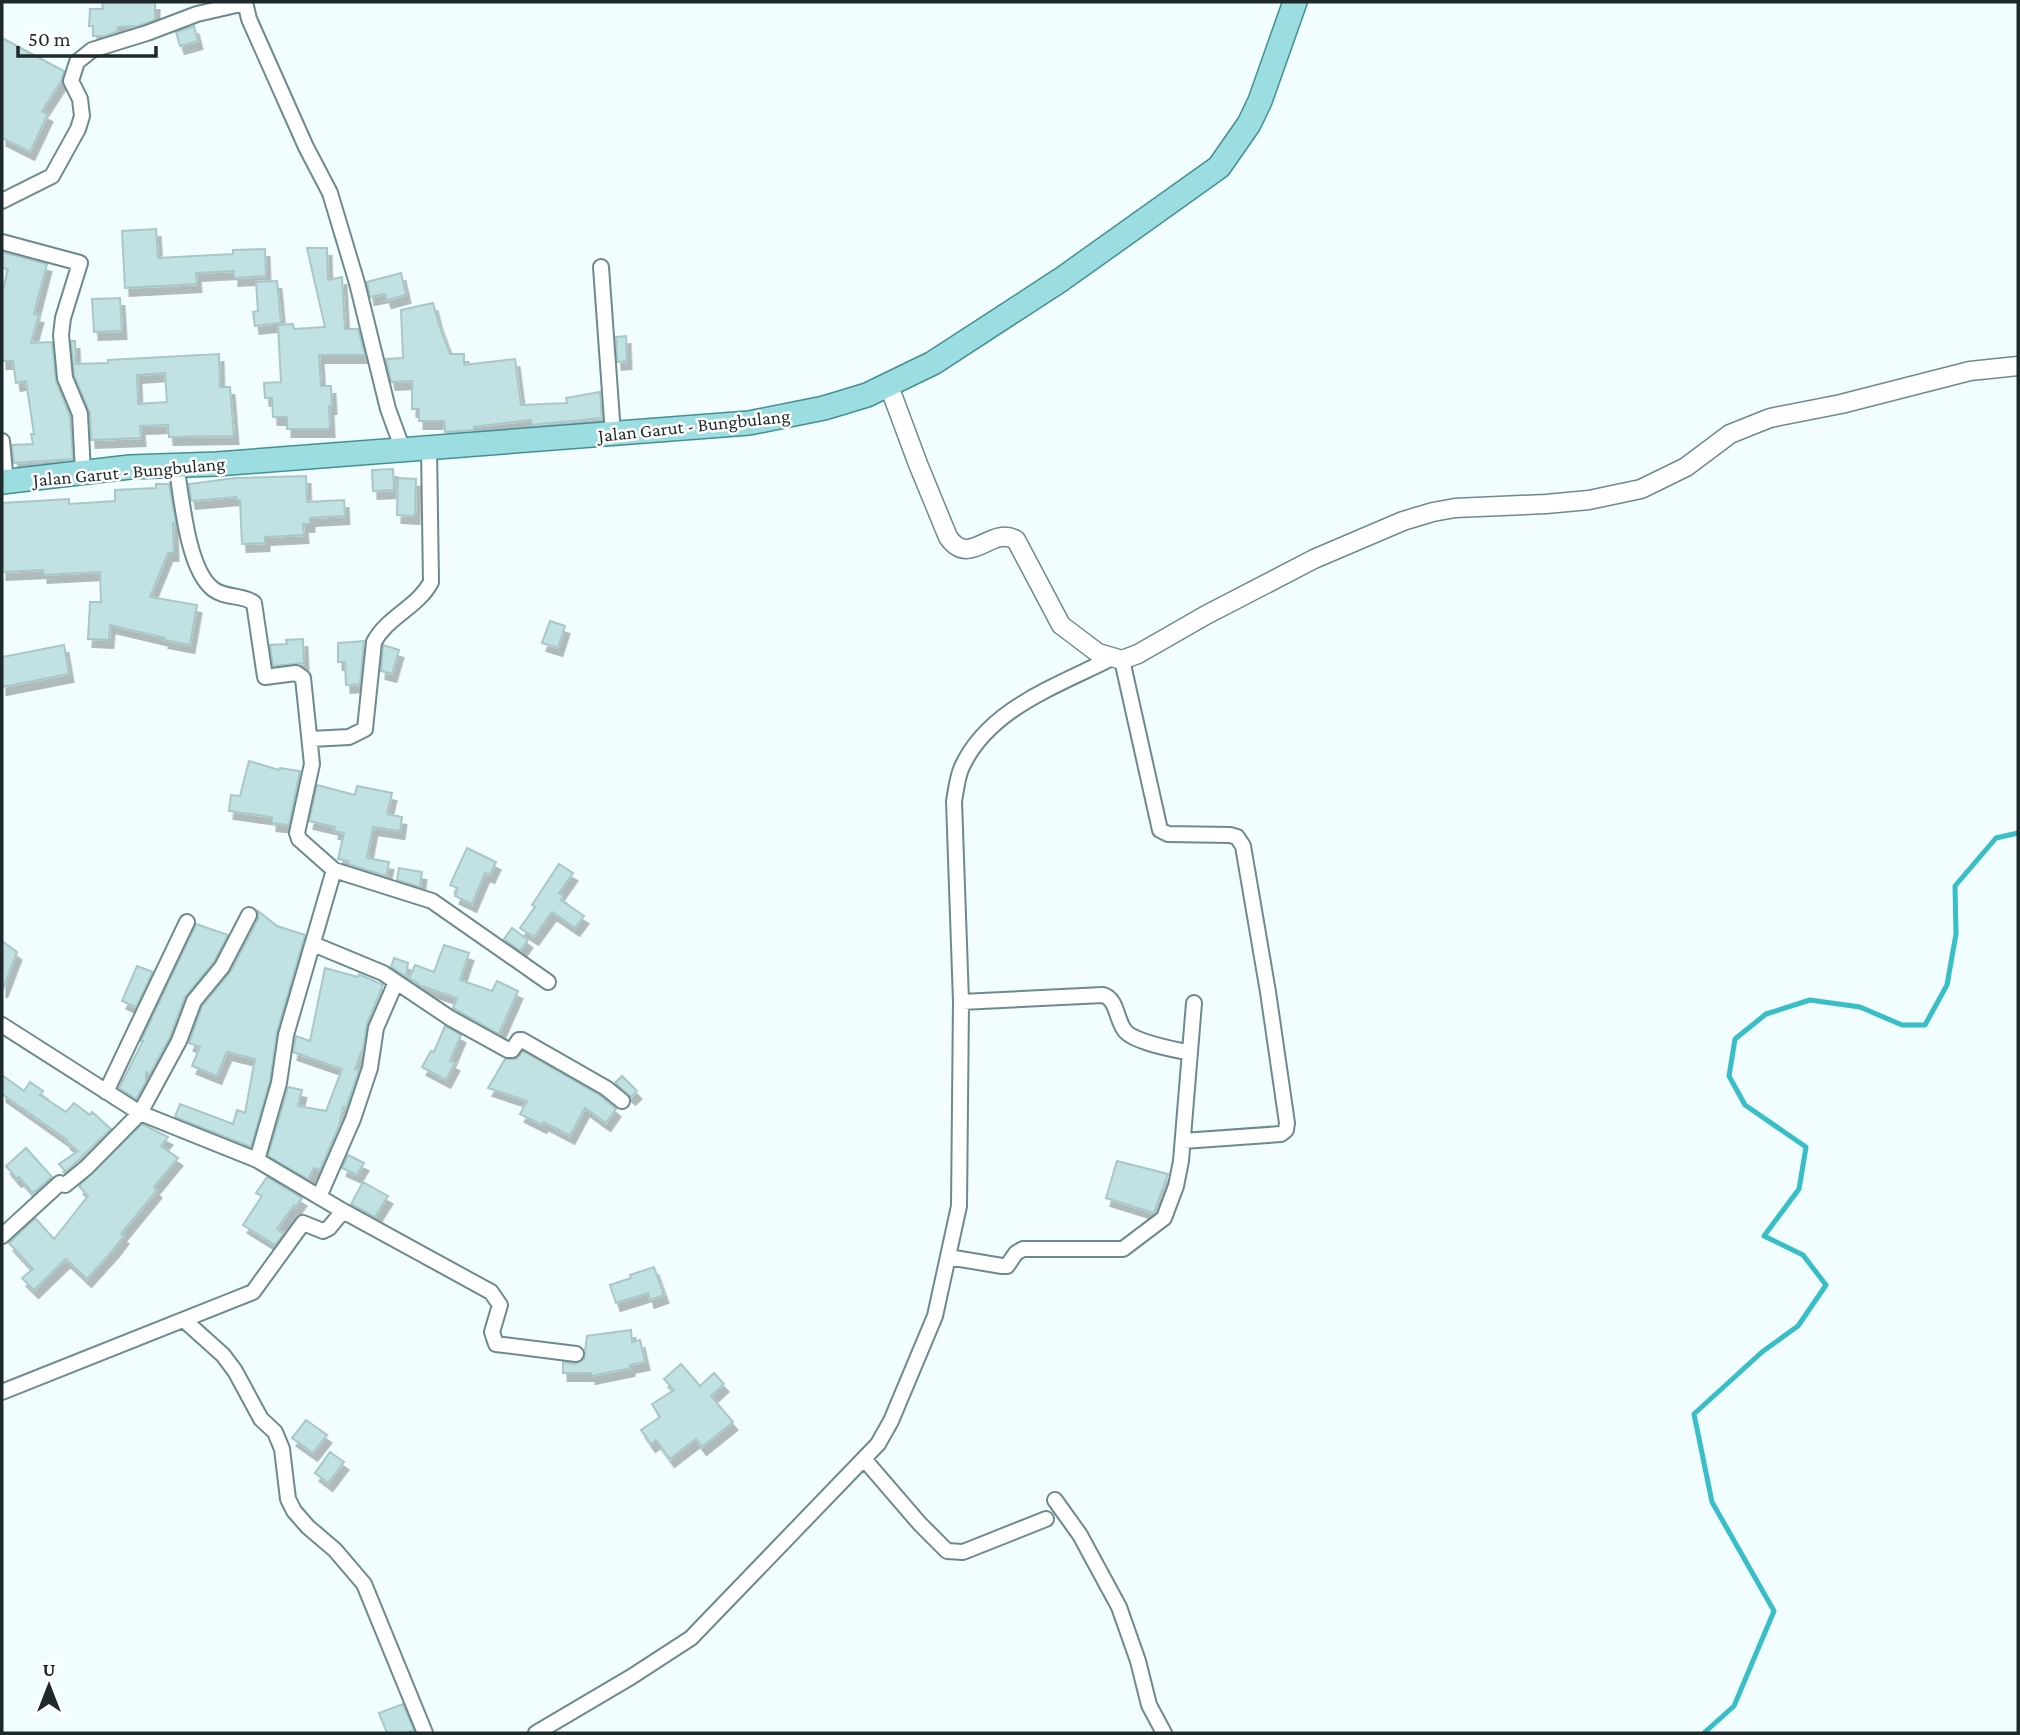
<svg xmlns="http://www.w3.org/2000/svg" width="2020" height="1735" viewBox="0 0 2020 1735" font-family="'Crimson Pro',serif">
  <defs>
    <filter id="shadow"><feDropShadow dx="4.5" dy="8" stdDeviation="0" flood-color="#0004"/></filter>
  </defs>
  <rect width="100%" height="100%" fill="#f1fdfe"/>
  <g fill="none" stroke-linecap="round" stroke-linejoin="round">
    <path stroke="#37bec6" stroke-width="5" d="M 1704,1733 L 1734,1706 L 1774,1611 L 1712,1502 L 1694,1414 L 1762,1352 L 1798,1326 L 1826,1285 L 1803,1255 L 1764,1236 L 1799,1189 L 1806,1147 L 1745,1105 L 1729,1076 L 1735,1039 L 1766,1014 L 1810,1000 L 1860,1007 L 1902,1025 L 1925,1025 L 1947,985 L 1956,934 L 1955,886 L 1996,838 L 2018,833"/>
  </g>
  <path fill="#c1e1e3" stroke="#a8c7c8" stroke-width="2" fill-rule="evenodd" filter="url(#shadow)" d="M 102,2 L 155,2 L 155,20 L 138,26 L 118,27 L 117,32 L 105,36 L 93,36 L 93,26 L 89,26 L 90,9 L 103,9 Z
    M 194,26 L 198,41 L 180,46 L 176,32 Z
    M 2,38 L 64,71 L 62,80 L 42,111 L 48,114 L 30,152 L 2,138 Z
    M 156,229 L 158,258 L 233,254 L 233,250 L 265,249 L 266,276 L 234,278 L 234,271 L 196,273 L 197,284 L 125,288 L 122,231 Z
    M 307,248 L 327,248 L 328,280 L 342,277 L 345,329 L 358,329 L 365,355 L 319,355 L 321,386 L 331,386 L 332,406 L 329,406 L 330,429 L 287,429 L 287,417 L 273,417 L 272,398 L 265,398 L 264,383 L 281,382 L 278,325 L 293,324 L 294,329 L 325,327 Z
    M 2,252 L 47,264 L 34,314 L 39,315 L 31,343 L 52,342 L 56,381 L 70,416 L 73,459 L 14,463 L 12,445 L 33,444 L 31,434 L 34,434 L 26,381 L 16,383 L 13,361 L 2,361 L 2,293 L 8,269 L 2,268 Z
    M 401,273 L 406,295 L 387,300 L 385,294 L 370,297 L 367,282 Z
    M 277,281 L 281,323 L 255,326 L 253,312 L 258,311 L 256,282 Z
    M 120,298 L 122,331 L 94,332 L 92,299 Z
    M 433,303 L 438,322 L 450,354 L 464,354 L 464,365 L 515,359 L 521,405 L 567,403 L 566,398 L 600,392 L 602,418 L 531,425 L 531,420 L 474,427 L 474,430 L 445,432 L 444,421 L 419,421 L 419,409 L 412,409 L 412,381 L 391,382 L 386,359 L 403,358 L 401,310 Z
    M 626,336 L 627,361 L 617,362 L 616,337 Z
    M 71,341 L 75,341 L 76,364 L 108,363 L 108,360 L 219,354 L 220,387 L 230,387 L 234,436 L 169,437 L 168,425 L 140,426 L 141,438 L 91,440 L 90,413 L 74,376 ZM 165,373 L 167,402 L 138,404 L 137,375 Z
    M 393,469 L 394,490 L 373,491 L 372,470 Z
    M 306,476 L 307,502 L 344,500 L 345,516 L 310,518 L 310,524 L 303,524 L 304,535 L 265,537 L 265,543 L 242,544 L 240,500 L 236,500 L 236,497 L 191,501 L 189,484 L 235,478 Z
    M 398,478 L 416,479 L 415,516 L 397,515 Z
    M 156,484 L 169,484 L 176,523 L 173,523 L 174,553 L 168,553 L 150,597 L 197,605 L 190,645 L 164,640 L 165,638 L 110,625 L 109,640 L 88,639 L 90,602 L 101,602 L 100,572 L 43,575 L 43,570 L 2,572 L 2,503 L 69,499 L 69,504 L 115,501 L 115,490 L 156,488 Z
    M 550,621 L 565,626 L 558,648 L 542,643 Z
    M 303,639 L 304,663 L 273,666 L 270,645 L 287,644 L 286,640 Z
    M 364,641 L 360,684 L 346,685 L 345,662 L 338,662 L 338,643 Z
    M 64,645 L 69,674 L 2,687 L 2,657 Z
    M 383,645 L 399,650 L 392,674 L 381,671 Z
    M 249,761 L 279,770 L 280,768 L 300,771 L 289,825 L 272,823 L 272,817 L 229,811 L 231,795 L 240,796 Z
    M 317,785 L 355,795 L 357,786 L 392,793 L 387,814 L 402,817 L 400,831 L 373,827 L 367,858 L 389,862 L 386,876 L 348,864 L 349,861 L 338,859 L 344,833 L 334,831 L 335,827 L 309,821 Z
    M 467,848 L 496,862 L 490,875 L 485,873 L 472,904 L 455,896 L 458,888 L 450,885 Z
    M 559,864 L 573,873 L 559,893 L 563,896 L 561,900 L 584,916 L 575,928 L 552,912 L 534,937 L 520,928 L 535,907 L 532,905 Z
    M 399,868 L 422,872 L 420,887 L 397,880 Z
    M 258,911 L 277,926 L 305,935 L 277,1032 L 270,1081 L 251,1147 L 175,1117 L 180,1104 L 233,1124 L 237,1110 L 245,1113 L 255,1059 L 227,1052 L 217,1076 L 192,1066 L 200,1047 L 189,1043 L 202,1006 L 231,971 L 258,919 Z
    M 196,924 L 228,935 L 214,962 L 185,997 L 170,1037 L 150,1074 L 146,1072 L 146,1082 L 136,1099 L 119,1088 L 143,1041 L 141,1041 Z
    M 512,928 L 528,940 L 520,951 L 504,939 Z
    M 2,941 L 17,952 L 3,989 L 2,989 Z
    M 444,945 L 469,953 L 460,980 L 492,991 L 497,981 L 518,991 L 499,1034 L 453,1008 L 457,998 L 418,985 L 418,983 L 409,979 L 415,965 L 434,972 Z
    M 394,958 L 408,963 L 406,977 L 391,967 Z
    M 137,966 L 153,972 L 136,1007 L 122,1001 Z
    M 325,968 L 358,977 L 359,974 L 383,985 L 367,1024 L 364,1045 L 355,1069 L 359,1071 L 346,1108 L 343,1107 L 339,1126 L 320,1170 L 314,1168 L 308,1179 L 268,1156 L 288,1087 L 302,1090 L 298,1106 L 326,1111 L 342,1069 L 293,1052 L 296,1036 L 310,1041 Z
    M 445,1026 L 461,1035 L 450,1061 L 455,1063 L 446,1080 L 422,1067 L 431,1051 L 434,1052 Z
    M 523,1051 L 601,1096 L 616,1109 L 606,1123 L 585,1108 L 570,1136 L 544,1122 L 542,1125 L 520,1114 L 527,1101 L 488,1088 L 505,1059 L 516,1059 Z
    M 2,1075 L 24,1091 L 30,1082 L 43,1091 L 40,1095 L 66,1112 L 74,1103 L 90,1115 L 92,1112 L 111,1129 L 66,1172 L 59,1164 L 78,1151 L 66,1141 L 67,1140 L 2,1094 Z
    M 622,1076 L 637,1091 L 631,1097 L 615,1083 Z
    M 142,1124 L 168,1137 L 161,1146 L 178,1158 L 154,1187 L 157,1190 L 121,1234 L 124,1236 L 114,1249 L 87,1279 L 66,1259 L 34,1290 L 22,1278 L 33,1269 L 9,1243 L 35,1218 L 54,1239 L 88,1196 L 79,1186 Z
    M 26,1148 L 52,1177 L 33,1193 L 19,1177 L 17,1179 L 6,1166 Z
    M 348,1155 L 364,1163 L 357,1175 L 342,1168 Z
    M 1117,1161 L 1168,1174 L 1154,1213 L 1106,1198 Z
    M 267,1177 L 302,1198 L 296,1207 L 294,1205 L 277,1229 L 284,1234 L 275,1245 L 243,1225 L 262,1196 L 256,1193 Z
    M 363,1182 L 388,1196 L 375,1217 L 351,1204 Z
    M 654,1267 L 664,1295 L 650,1300 L 648,1293 L 616,1303 L 610,1285 L 631,1278 L 630,1275 Z
    M 631,1330 L 632,1342 L 640,1340 L 645,1362 L 630,1365 L 630,1368 L 591,1376 L 591,1373 L 563,1373 L 563,1362 L 575,1364 L 584,1359 L 587,1336 Z
    M 681,1364 L 700,1386 L 714,1373 L 724,1384 L 711,1396 L 733,1422 L 702,1447 L 696,1439 L 670,1459 L 656,1440 L 651,1444 L 641,1430 L 660,1417 L 652,1404 L 674,1390 L 664,1379 Z
    M 306,1420 L 327,1435 L 313,1453 L 292,1438 Z
    M 330,1452 L 344,1462 L 328,1483 L 315,1473 Z
    M 403,1704 L 414,1730 L 406,1733 L 387,1733 L 379,1713 Z"/>
  <g fill="none" stroke-linecap="round" stroke-linejoin="round">
    <defs>
      <path id="minor" d="M 245,2 L 249,19 L 306,147 L 330,193 L 357,283 L 388,409 L 403,450
        M 2,201 L 52,176 L 78,129 L 82,116 L 80,99 L 71,81 L 77,62 L 92,50 L 147,33 L 197,14 L 245,3
        M 2,242 L 80,263 L 63,318 L 61,335 L 65,378 L 80,414 L 83,472
        M 601,267 L 613,434
        M 2,441 L 6,482
        M 1122,660 L 1160,830 L 1168,834 L 1230,835 L 1237,837 L 1243,846 L 1268,992 L 1287,1123 L 1286,1130 L 1281,1134 L 1183,1141
        M 311,739 L 349,737 L 365,729 L 374,642 C 387,617 418,607 431,582 L 429,448
        M 334,870 L 432,901 L 548,982
        M 313,944 L 383,973 L 450,1018 L 508,1050 L 512,1050 L 519,1040 L 522,1040 L 606,1088 L 622,1101
        M 961,1002 L 1103,995 C 1118,999 1116,1022 1126,1032 C 1137,1043 1174,1049 1190,1053
        M 2,1025 L 140,1113 L 179,1041 L 194,1001 L 222,967 L 249,915
        M 106,1092 L 187,922
        M 257,1160 L 343,1211 L 491,1292 L 500,1305 L 492,1332 L 496,1344 L 576,1354
        M 319,1197 L 353,1119 L 370,1068 L 376,1028 L 396,982
        M 2,1236 L 60,1183 L 65,1185 L 87,1167 L 140,1113 L 257,1160 L 279,1083 L 286,1035 L 334,870 L 299,839 L 297,833 L 312,764 L 303,678 L 296,673 L 265,677 L 254,603 C 242,594 226,599 213,589 C 187,569 182,498 176,465
        M 948,1257 L 1002,1266 L 1007,1266 L 1016,1253 L 1023,1249 L 1123,1249 L 1164,1218 L 1176,1186 L 1181,1161 L 1194,1003
        M 184,1320 L 223,1355 L 235,1371 L 261,1419 L 275,1432 L 282,1449 L 288,1499 L 294,1511 L 308,1527 L 335,1550 L 364,1584 L 425,1733
        M 2,1392 L 253,1292 L 303,1223 L 323,1231 L 329,1228 L 343,1211
        M 864,1459 L 920,1524 L 947,1551 L 963,1552 L 1046,1519
        M 1055,1500 L 1080,1535 L 1119,1607 L 1138,1661 L 1149,1705 L 1164,1733
        M 536,1733 L 631,1677 L 691,1638 L 878,1444 L 891,1421 L 935,1316 L 959,1206 L 961,1002 L 954,801 C 956,791 957,779 961,769 C 987,709 1057,686 1112,658"/>
      <path id="tertiary" d="M 889,386 L 918,464 L 948,537 C 970,569 991,525 1016,540 L 1061,625 L 1098,653 L 1122,660 L 1138,654 L 1206,615 L 1314,559 L 1403,521 L 1433,512 L 1455,508 L 1546,504 L 1589,500 L 1641,489 L 1686,467 L 1730,434 L 1770,418 L 1841,404 L 1970,371 L 2018,366"/>
      <path id="primary" d="M 2,482 L 130,467 L 217,464 L 749,423 L 824,408 L 867,395 L 933,363 L 1062,279 L 1219,167 L 1249,124 L 1260,101 L 1295,2"/>
    </defs>
    <use href="#minor" stroke="#6d8a8c" stroke-width="18"/>
    <use href="#tertiary" stroke="#6d8a8c" stroke-width="21"/>
    <use href="#primary" stroke="#448f93" stroke-width="26"/>
    <use href="#minor" stroke="#fff" stroke-width="14"/>
    <use href="#tertiary" stroke="#fff" stroke-width="18"/>
    <use href="#primary" stroke="#9bdde0" stroke-width="23"/>
  </g>
  <g text-anchor="middle" stroke-width="5" stroke-linejoin="round" paint-order="stroke">
    <g font-size="19" fill="#1d292a" stroke="#fff">
      <text transform="translate(694 425) rotate(-6)" y="7">Jalan Garut - Bungbulang</text>
      <text transform="translate(129 471) rotate(-5)" y="7">Jalan Garut - Bungbulang</text>
    </g>
  </g>
  <rect width="2020" height="1735" fill="none" stroke="#1d292a" stroke-width="7"/>
  <g transform="translate(49 1686)" stroke="#ffffff" stroke-width="5" paint-order="stroke">
  <path d="M0-5L12 26L0 18L-12 26Z" fill="#1d292a"/>
  <text y="-10" font-size="19" font-weight="bold" text-anchor="middle" fill="#1d292a">U</text>
  </g>
  <path d="M18 46v10h138v-10" fill="none" stroke="#1d292a" stroke-width="3.5"/>
  <text x="28" y="46" font-size="21" fill="#1d292a" stroke="#ffffff" stroke-width="5" paint-order="stroke">50 m</text>
</svg>
